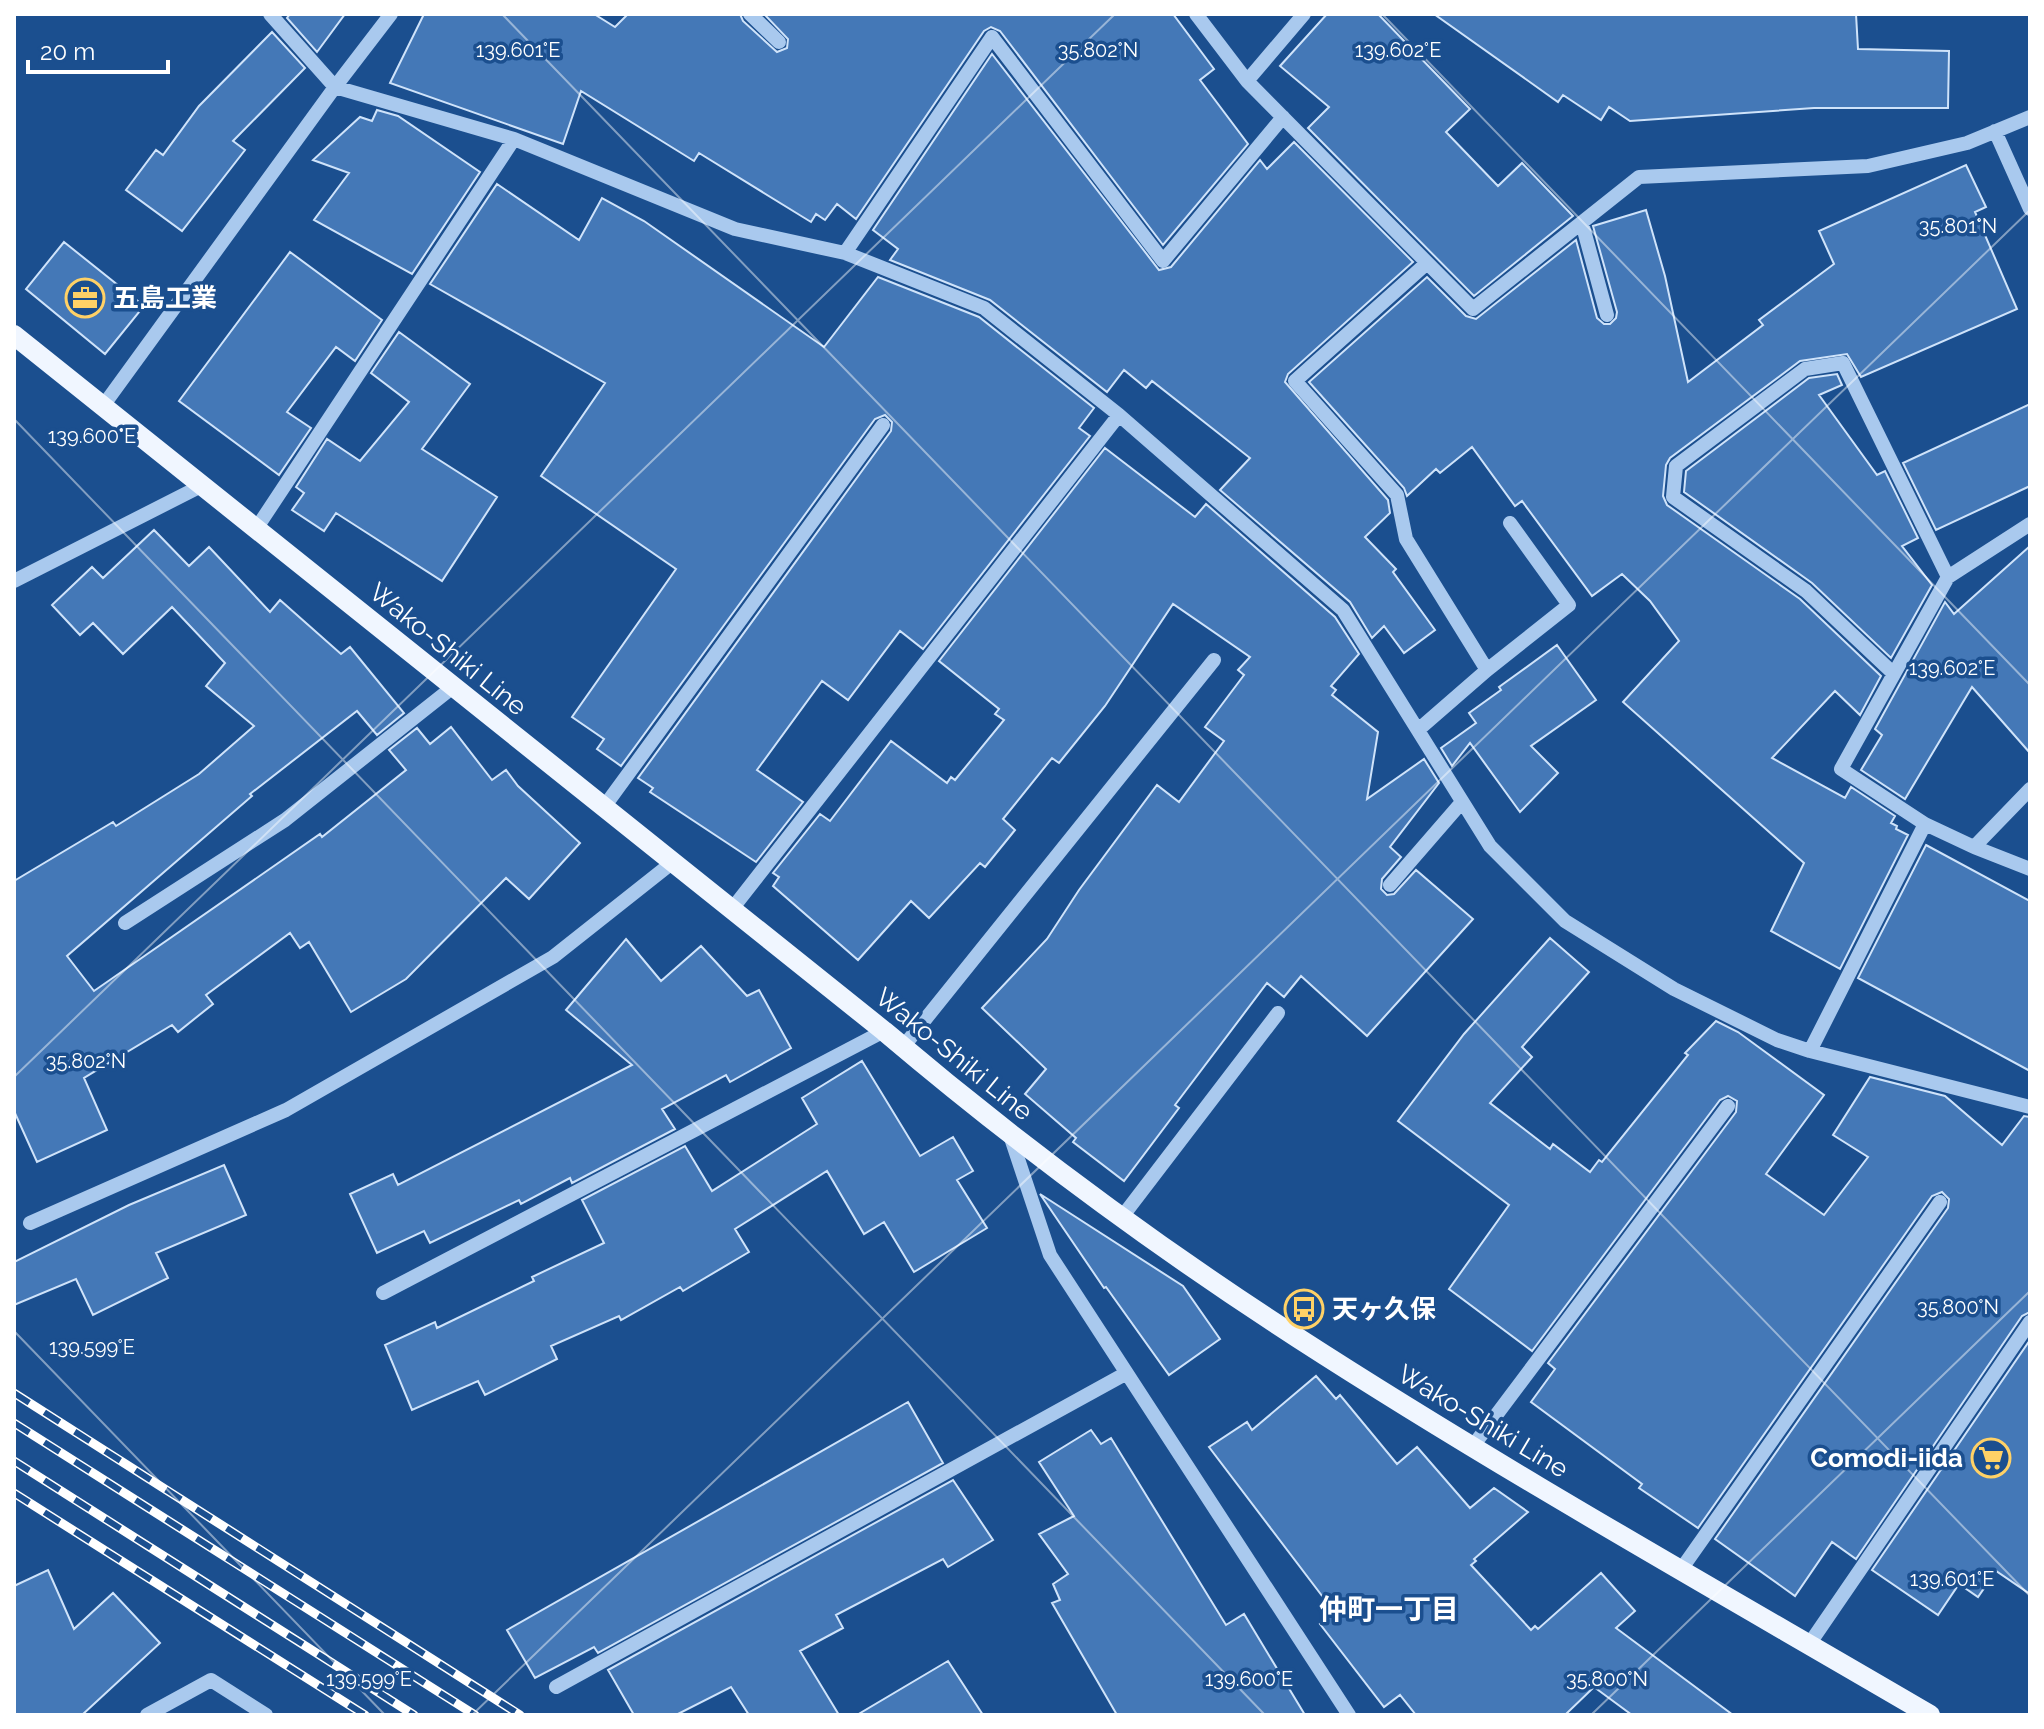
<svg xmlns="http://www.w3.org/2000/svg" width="2044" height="1729" viewBox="0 0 2044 1729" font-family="Raleway,'Noto Sans JP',sans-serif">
  <rect width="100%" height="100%" fill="#1b4f8f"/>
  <path fill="#4478b7" stroke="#cfe3fa" stroke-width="2" d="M 290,14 L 345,14 L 317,52 L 287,18 Z
    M 424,14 L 594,14 L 615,27 L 628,14 L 740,14 L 743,21 L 777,52 L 787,48 L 788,39 L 764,14 L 1173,14 L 1214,69 L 1200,80 L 1248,144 L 1163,245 L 1000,31 L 991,27 L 984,31 L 856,219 L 837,204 L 825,220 L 816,214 L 811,222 L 699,153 L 694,161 L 581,91 L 563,144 L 390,83 Z
    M 1327,14 L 1378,14 L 1470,109 L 1446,132 L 1498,186 L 1522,163 L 1573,216 L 1474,296 L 1308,128 L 1329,107 L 1280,66 Z
    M 1434,14 L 1856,14 L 1858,49 L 1949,51 L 1948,108 L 1814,108 L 1630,121 L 1609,107 L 1601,120 L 1563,95 L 1558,102 Z
    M 272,32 L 305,68 L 233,141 L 245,150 L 182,231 L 126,190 L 156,150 L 163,155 L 199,106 Z
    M 992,54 L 1159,270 L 1171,267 L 1260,160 L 1267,169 L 1294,142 L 1413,262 L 1288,374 L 1285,382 L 1388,500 L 1390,513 L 1365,537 L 1396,569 L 1393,572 L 1435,630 L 1404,653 L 1384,626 L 1372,638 L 1350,602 L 1220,490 L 1250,458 L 1152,381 L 1146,388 L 1124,370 L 1107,392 L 990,300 L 890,260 L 898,249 L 873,230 Z
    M 377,110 L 398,116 L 480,172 L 412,274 L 314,220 L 349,173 L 313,160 L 360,117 L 372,121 Z
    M 1966,165 L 1986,207 L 1975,212 L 2017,309 L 1861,377 L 1847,354 L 1800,361 L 1670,458 L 1666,465 L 1663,496 L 1667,505 L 1800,599 L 1881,676 L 1860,715 L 1835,691 L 1772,758 L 1845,798 L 1851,787 L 1895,816 L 1891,823 L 1897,826 L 1896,829 L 1908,835 L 1840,969 L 1771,931 L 1804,863 L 1623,702 L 1679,641 L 1650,601 L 1622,574 L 1592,596 L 1522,501 L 1515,506 L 1472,447 L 1440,473 L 1436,469 L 1407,496 L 1404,488 L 1309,382 L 1427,277 L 1466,316 L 1476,319 L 1576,240 L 1597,318 L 1604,324 L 1610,324 L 1616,318 L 1617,312 L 1593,226 L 1646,210 L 1665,276 L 1688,382 L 1763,325 L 1759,320 L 1834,264 L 1819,231 Z
    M 497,184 L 579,240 L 602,198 L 644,221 L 824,347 L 878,277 L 979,317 L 1094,408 L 1079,428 L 1090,436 L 923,649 L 900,631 L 848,700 L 822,681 L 757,770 L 803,802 L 756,862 L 650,792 L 653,788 L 638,778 L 891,431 L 892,422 L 885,415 L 875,419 L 621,766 L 597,749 L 604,739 L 572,717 L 676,569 L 541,476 L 605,383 L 430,284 Z
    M 64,242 L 144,306 L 105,354 L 26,289 Z
    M 290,252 L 382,320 L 355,361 L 336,347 L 287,412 L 311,428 L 279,475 L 179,401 Z
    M 399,332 L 470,384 L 422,449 L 497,497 L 442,581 L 336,513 L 324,531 L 292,510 L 304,493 L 296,487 L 327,439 L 360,461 L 409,402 L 371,373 Z
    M 1837,374 L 1842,385 L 1819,395 L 1877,475 L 1885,471 L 1918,538 L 1902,546 L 1932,585 L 1891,658 L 1812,583 L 1684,492 L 1686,471 L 1809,378 Z
    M 2030,404 L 2030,486 L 1936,530 L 1903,463 Z
    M 1105,448 L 1195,517 L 1206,504 L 1335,617 L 1359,654 L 1331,686 L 1336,690 L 1332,695 L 1378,732 L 1367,799 L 1424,759 L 1439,783 L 1390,847 L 1401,857 L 1382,879 L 1381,889 L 1387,895 L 1394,894 L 1416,870 L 1473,919 L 1367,1036 L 1301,976 L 1284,997 L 1267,983 L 1175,1105 L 1179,1108 L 1124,1181 L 1073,1142 L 1076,1138 L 1025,1094 L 1046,1069 L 982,1008 L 1047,939 L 1079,890 L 1157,785 L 1179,802 L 1224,741 L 1205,727 L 1244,675 L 1238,670 L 1250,657 L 1173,604 L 1105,706 L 1059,763 L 1052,758 L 1003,819 L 1015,830 L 985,867 L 980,863 L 929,918 L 911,901 L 858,960 L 773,886 L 779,877 L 773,873 L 820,814 L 830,821 L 891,741 L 947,783 L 951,777 L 955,780 L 1004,720 L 995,714 L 999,709 L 939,661 Z
    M 154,530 L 189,566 L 209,547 L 270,612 L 280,600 L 341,654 L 350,647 L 404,713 L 377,735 L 357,711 L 250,794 L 252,796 L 67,956 L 94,991 L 320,834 L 322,837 L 406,770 L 389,750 L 417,728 L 430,744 L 451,727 L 492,780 L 506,770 L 518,786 L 580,843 L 529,899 L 506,878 L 406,979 L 351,1012 L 309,942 L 300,948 L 290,933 L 206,995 L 213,1004 L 178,1032 L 172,1025 L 84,1078 L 107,1130 L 37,1162 L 14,1111 L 14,881 L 113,822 L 116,826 L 199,774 L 254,726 L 206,686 L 225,663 L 172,607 L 123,654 L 93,623 L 80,635 L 52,605 L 92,567 L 103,578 Z
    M 2030,546 L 2030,753 L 1972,687 L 1905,799 L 1861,770 L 1882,735 L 1875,729 L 1945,602 L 1954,614 Z
    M 1557,645 L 1596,700 L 1531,746 L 1558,773 L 1520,812 L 1470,743 L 1452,766 L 1441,748 L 1476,723 L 1469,713 L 1501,690 L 1499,687 Z
    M 1926,845 L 2030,901 L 2030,1071 L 1858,978 Z
    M 1550,938 L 1589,972 L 1522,1047 L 1532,1057 L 1490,1103 L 1550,1149 L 1553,1144 L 1590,1172 L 1599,1160 L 1602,1162 L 1688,1055 L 1685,1053 L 1716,1021 L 1738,1032 L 1824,1095 L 1766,1174 L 1824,1215 L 1868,1157 L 1833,1135 L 1870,1077 L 1945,1096 L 2002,1145 L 2024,1116 L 2030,1117 L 2030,1312 L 2022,1316 L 1856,1559 L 1832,1542 L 1795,1596 L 1715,1539 L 1948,1208 L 1949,1199 L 1942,1192 L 1932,1196 L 1698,1528 L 1639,1488 L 1642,1484 L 1531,1402 L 1555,1369 L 1548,1363 L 1736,1112 L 1737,1101 L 1728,1096 L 1720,1100 L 1532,1351 L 1449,1289 L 1509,1205 L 1398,1121 L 1464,1034 Z
    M 626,939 L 661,981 L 701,946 L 747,996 L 759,990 L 791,1048 L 730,1082 L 726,1075 L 662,1109 L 675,1129 L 572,1183 L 570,1178 L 521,1204 L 519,1200 L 430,1243 L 424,1231 L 377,1253 L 350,1194 L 393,1174 L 398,1185 L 632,1065 L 566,1010 Z
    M 862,1061 L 920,1156 L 953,1137 L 973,1171 L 957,1180 L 987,1228 L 914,1272 L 884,1222 L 864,1234 L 827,1171 L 735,1229 L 749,1252 L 683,1291 L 680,1287 L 621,1320 L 619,1316 L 551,1346 L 557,1359 L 485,1395 L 478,1381 L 412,1410 L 385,1345 L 435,1322 L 437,1328 L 534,1281 L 532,1277 L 604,1243 L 582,1200 L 685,1146 L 712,1191 L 817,1124 L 802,1098 Z
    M 224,1165 L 246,1215 L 156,1253 L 168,1278 L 93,1315 L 76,1279 L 14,1305 L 14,1262 L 129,1205 Z
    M 1040,1194 L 1183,1286 L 1220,1339 L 1169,1375 L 1106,1287 L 1104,1288 Z
    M 2030,1340 L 2030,1594 L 1996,1571 L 1978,1597 L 1959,1584 L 1938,1615 L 1872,1570 Z
    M 1316,1376 L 1336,1399 L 1340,1395 L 1397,1464 L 1417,1447 L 1470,1508 L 1494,1488 L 1528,1512 L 1474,1559 L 1476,1561 L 1471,1565 L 1531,1630 L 1535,1626 L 1538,1629 L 1601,1573 L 1635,1611 L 1616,1628 L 1733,1715 L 1632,1715 L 1594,1687 L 1565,1715 L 1416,1715 L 1400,1695 L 1384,1707 L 1320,1624 L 1335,1613 L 1209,1447 L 1247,1422 L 1252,1430 Z
    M 908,1402 L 943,1463 L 598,1653 L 594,1647 L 535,1678 L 507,1630 Z
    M 1091,1430 L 1101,1444 L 1111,1438 L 1226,1625 L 1244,1614 L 1305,1715 L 1117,1715 L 1052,1603 L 1060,1600 L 1053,1584 L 1068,1574 L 1039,1534 L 1074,1516 L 1039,1462 Z
    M 953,1480 L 993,1540 L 948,1567 L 943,1559 L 836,1615 L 843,1628 L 800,1651 L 839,1715 L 749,1715 L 731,1687 L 676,1715 L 634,1715 L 608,1670 Z
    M 48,1570 L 74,1629 L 113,1593 L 160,1643 L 82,1715 L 14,1715 L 14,1586 Z
    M 948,1661 L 983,1715 L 857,1715 Z"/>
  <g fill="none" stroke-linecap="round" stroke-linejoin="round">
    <path stroke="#a9c9ee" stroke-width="14" d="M 270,14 L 335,87 L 514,139 L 735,229 L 845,253 L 984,308 L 1119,415 L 1343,610 L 1490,846 L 1565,921 L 1674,989 L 1777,1040 L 1810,1051 L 2030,1107
      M 750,14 L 779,42
      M 1196,14 L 1247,81 L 1473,309 L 1639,177 L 1868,166 L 1967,143 L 2030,117
      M 1247,81 L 1304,14
      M 1995,131 L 2030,209
      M 1582,223 L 1607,315
      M 845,253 L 992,37 L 1163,261 L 1283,117
      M 1427,263 L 1295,381 L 1397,495 L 1406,539 L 1487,670
      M 103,406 L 335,87 L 391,14
      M 256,529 L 514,139
      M 14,581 L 201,486
      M 1894,674 L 1806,591 L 1673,497 L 1676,466 L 1805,369 L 1843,363 L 1948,577
      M 1418,730 L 1487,670 L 1569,605 L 1510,523
      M 604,807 L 883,425
      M 1925,824 L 1974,847 L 2030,789
      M 1974,847 L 2030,869
      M 1390,885 L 1462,802
      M 732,909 L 1119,415
      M 125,923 L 285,820 L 453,687
      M 903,1047 L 1214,660
      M 1810,1051 L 1925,824 L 1841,769 L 1948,577 L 2030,524
      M 1010,1135 L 1050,1255 L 1349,1715
      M 1122,1217 L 1278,1013
      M 30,1223 L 286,1110 L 553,957 L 673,862
      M 383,1293 L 884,1031
      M 1473,1446 L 1728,1106
      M 1680,1571 L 1940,1202
      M 1810,1643 L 2030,1322
      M 556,1687 L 1125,1374
      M 147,1715 L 211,1680 L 266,1715"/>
    <path stroke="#f0f6ff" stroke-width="20" d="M 14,335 L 884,1031 C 1015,1142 1154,1245 1298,1338 C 1504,1471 1718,1591 1930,1715"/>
    <defs>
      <path id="rail" d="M 14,1393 L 520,1715
        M 14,1423 L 475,1715
        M 14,1461 L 414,1715
        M 14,1493 L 365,1715"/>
    </defs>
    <use href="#rail" stroke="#fff" stroke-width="9"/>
    <use href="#rail" stroke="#1b4f8f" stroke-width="6" stroke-dasharray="18" stroke-linecap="butt"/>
  </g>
  <path fill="none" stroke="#fff" stroke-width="2" stroke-opacity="0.45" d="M 502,14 L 2030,1596M 1382,14 L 2030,685M 14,419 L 1265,1715M 14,1077 L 1115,14M 14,1331 L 385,1715M 472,1715 L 2030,210M 1591,1715 L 2030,1291"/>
  <defs>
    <symbol id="office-ring" viewBox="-11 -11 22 22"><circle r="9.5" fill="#1b4f8f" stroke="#ffd166" stroke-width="1.5"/><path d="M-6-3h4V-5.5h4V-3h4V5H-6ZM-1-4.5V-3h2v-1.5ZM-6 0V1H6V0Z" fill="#ffd166"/></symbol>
    <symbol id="bus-ring" viewBox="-11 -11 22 22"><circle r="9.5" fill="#1b4f8f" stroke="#ffd166" stroke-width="1.5"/><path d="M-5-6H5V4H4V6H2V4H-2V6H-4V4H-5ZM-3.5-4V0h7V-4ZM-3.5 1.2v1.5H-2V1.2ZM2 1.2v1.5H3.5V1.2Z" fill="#ffd166"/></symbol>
    <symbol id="supermarket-ring" viewBox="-11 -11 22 22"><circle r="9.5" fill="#1b4f8f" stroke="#ffd166" stroke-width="1.5"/><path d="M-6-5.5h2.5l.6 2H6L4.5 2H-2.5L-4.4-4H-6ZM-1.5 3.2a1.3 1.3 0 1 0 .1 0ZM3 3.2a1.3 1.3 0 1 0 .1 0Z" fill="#ffd166"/></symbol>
  </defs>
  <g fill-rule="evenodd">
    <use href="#office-ring" x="63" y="276" width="44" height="44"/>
    <use href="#bus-ring" x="1282" y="1287" width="44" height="44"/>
    <use href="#supermarket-ring" x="1969" y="1436" width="44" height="44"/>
  </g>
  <g text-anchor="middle" stroke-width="7" stroke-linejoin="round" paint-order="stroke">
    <g font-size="26" font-weight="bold" fill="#fff" stroke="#1b4f8f" text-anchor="start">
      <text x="113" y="307">五島工業</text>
      <text x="1332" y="1318">天ヶ久保</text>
      <text x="1963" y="1467" text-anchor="end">Comodi-iida</text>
    </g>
    <g font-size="26" fill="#fff" stroke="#1b4f8f">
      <text transform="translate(448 649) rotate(39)" y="9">Wako-Shiki Line</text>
      <text transform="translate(954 1054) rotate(39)" y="9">Wako-Shiki Line</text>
      <text transform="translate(1483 1421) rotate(31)" y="9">Wako-Shiki Line</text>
    </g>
    <g font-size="28" font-weight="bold" fill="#fff" stroke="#1b4f8f">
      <text x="1389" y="1619">仲町一丁目</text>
    </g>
  </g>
  <g font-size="20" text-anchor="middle" fill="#fff" stroke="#1b4f8f" stroke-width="7" stroke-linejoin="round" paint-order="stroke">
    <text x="1098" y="57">35.802°N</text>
    <text x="1398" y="57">139.602°E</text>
    <text x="518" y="57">139.601°E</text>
    <text x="1958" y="233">35.801°N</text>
    <text x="92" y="443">139.600°E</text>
    <text x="1952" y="675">139.602°E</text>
    <text x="86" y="1068">35.802°N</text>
    <text x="1958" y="1314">35.800°N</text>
    <text x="92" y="1354">139.599°E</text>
    <text x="1952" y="1586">139.601°E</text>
    <text x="369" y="1686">139.599°E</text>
    <text x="1249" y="1686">139.600°E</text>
    <text x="1607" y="1686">35.800°N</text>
  </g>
  <rect width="2044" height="1729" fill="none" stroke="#ffffff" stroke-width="32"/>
  <path d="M28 60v12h140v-12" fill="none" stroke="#ffffff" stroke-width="4"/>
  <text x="40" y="60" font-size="24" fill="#ffffff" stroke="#1b4f8f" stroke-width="6" paint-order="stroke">20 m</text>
</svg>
